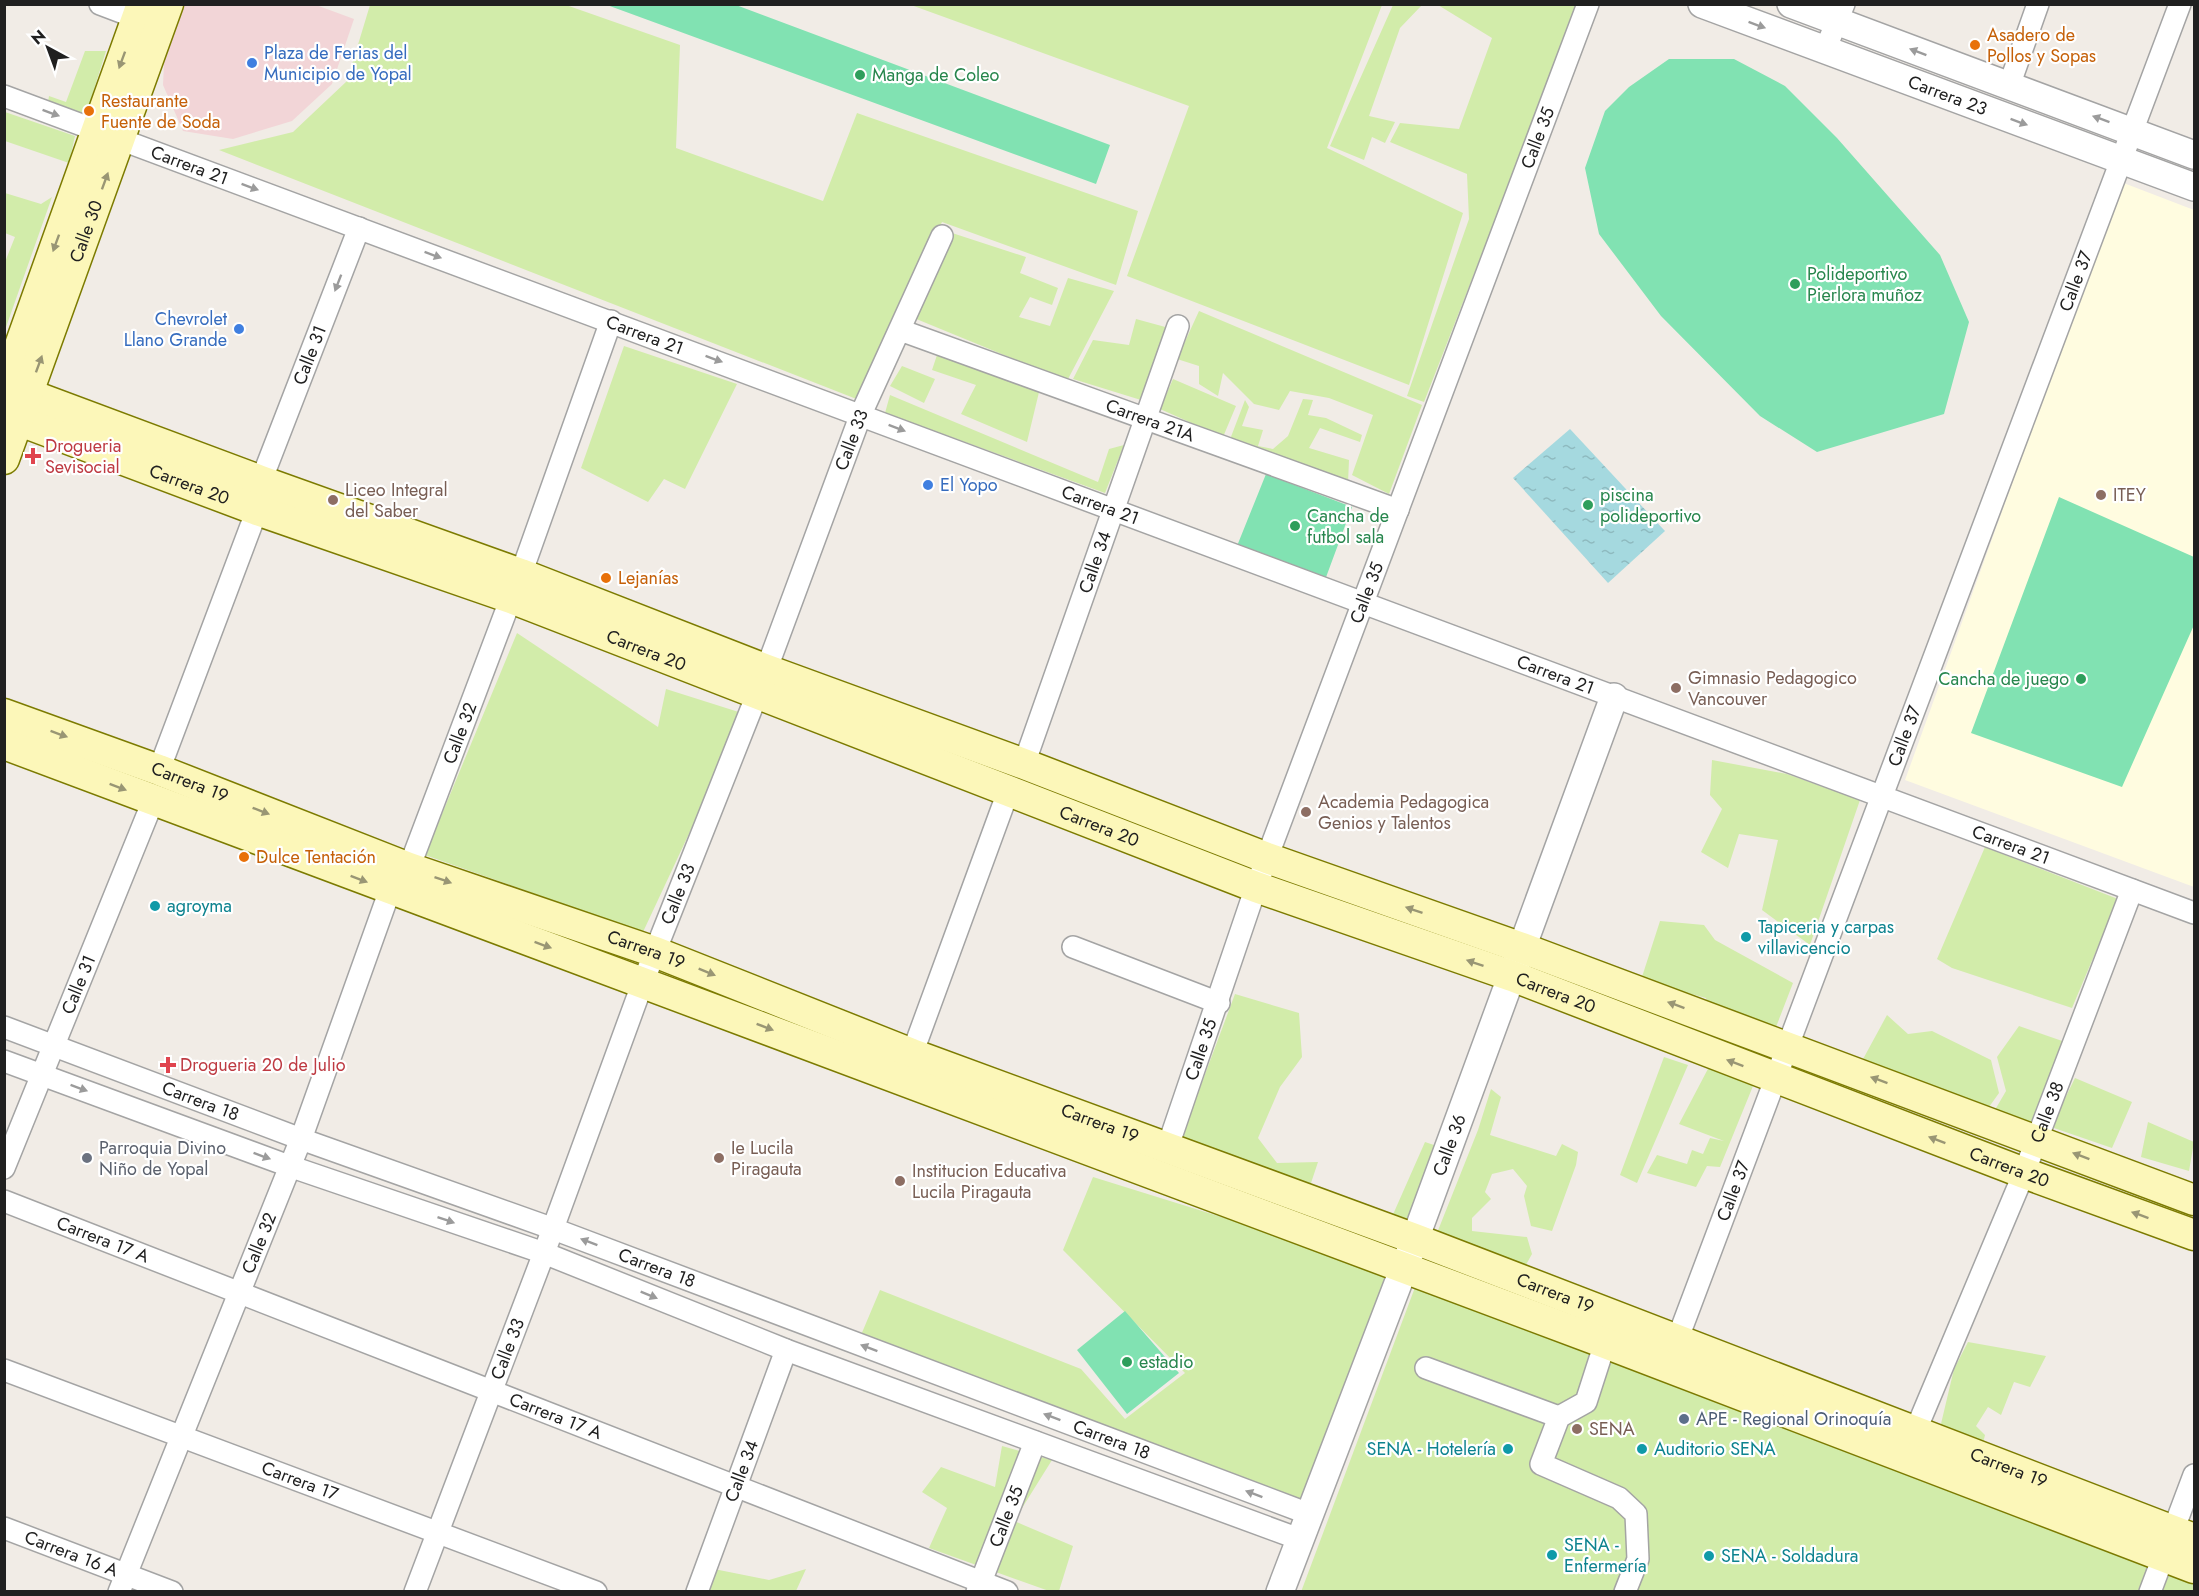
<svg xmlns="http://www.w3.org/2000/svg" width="2199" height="1596" viewBox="0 0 2199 1596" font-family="Jost,sans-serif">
  <defs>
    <pattern id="water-ripples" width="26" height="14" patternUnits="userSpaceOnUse" patternTransform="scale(1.5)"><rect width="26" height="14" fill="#a5d9df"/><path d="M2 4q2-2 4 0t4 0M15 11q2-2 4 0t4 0" fill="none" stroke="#8ebabf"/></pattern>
  </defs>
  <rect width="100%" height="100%" fill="#f1ece6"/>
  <path fill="#f2d5d7" d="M 185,5 L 316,5 L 354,19 L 332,84 L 292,121 L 233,139 L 183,131 L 163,85 L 165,42 Z"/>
  <path fill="#fffce0" d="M 2121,182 L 2194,210 L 2194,887 L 1905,780 Z"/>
  <path fill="#d2ecaa" d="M 370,5 L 566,5 L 680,45 L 676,148 L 823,201 L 857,113 L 1138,211 L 1116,285 L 942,222 L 859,400 L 219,150 L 293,132 L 347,81 Z
    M 911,5 L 1382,5 L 1327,148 L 1463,213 L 1409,385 L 1127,276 L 1189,106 Z
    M 1393,5 L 1422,5 L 1400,28 L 1369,116 L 1395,122 L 1385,143 L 1372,137 L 1364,160 L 1330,146 Z
    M 1438,5 L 1579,5 L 1424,402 L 1407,396 L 1469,219 L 1467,174 L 1390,142 L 1400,123 L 1459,129 L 1492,38 Z
    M 85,51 L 106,51 L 84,121 L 47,108 L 49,96 L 66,102 Z
    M 5,112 L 75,136 L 69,163 L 5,141 Z
    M 5,193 L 41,204 L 52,197 L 5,330 L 5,262 L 15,237 L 5,233 Z
    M 946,231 L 1026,257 L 1020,273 L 1058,288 L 1052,305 L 1030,297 L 1019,317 L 1050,326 L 1068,278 L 1114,291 L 1067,381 L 909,316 Z
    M 1199,311 L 1422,405 L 1389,494 L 1352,475 L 1373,415 L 1329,398 L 1290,391 L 1279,410 L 1254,404 L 1223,373 L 1218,396 L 1199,384 L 1199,366 L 1177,359 Z
    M 1136,319 L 1169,328 L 1141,400 L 1073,379 L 1093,340 L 1129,345 Z
    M 624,346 L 737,384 L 685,489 L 664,479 L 648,502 L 581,468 Z
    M 938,352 L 1040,388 L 1027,442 L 961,414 L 976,385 L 932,370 Z
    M 902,366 L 935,379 L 924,403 L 890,386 Z
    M 1173,379 L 1236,406 L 1223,437 L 1160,409 Z
    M 890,395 L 1098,482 L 1109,449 L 1124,445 L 1105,493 L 885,413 Z
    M 1303,399 L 1313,400 L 1308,415 L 1326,418 L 1362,435 L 1360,442 L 1320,428 L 1309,448 L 1349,460 L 1348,483 L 1229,442 L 1245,400 L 1249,407 L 1242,426 L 1263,430 L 1258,446 L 1273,449 L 1288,436 Z
    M 517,633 L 658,727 L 666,689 L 745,714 L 643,932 L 425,855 Z
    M 1712,760 L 1787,774 L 1860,800 L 1810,945 L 1762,910 L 1778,840 L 1739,834 L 1728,868 L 1701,852 L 1722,809 L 1710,795 Z
    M 1985,847 L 2118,899 L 2072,1008 L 1952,968 L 1937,959 Z
    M 1660,921 L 1704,925 L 1715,940 L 1793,983 L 1771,1040 L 1714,1020 L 1706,998 L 1641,980 Z
    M 1235,994 L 1299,1013 L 1302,1057 L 1280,1087 L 1258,1138 L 1277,1163 L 1318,1162 L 1309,1189 L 1179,1144 Z
    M 1887,1015 L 1908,1034 L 1932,1031 L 1991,1060 L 1999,1093 L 1984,1114 L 1856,1072 Z
    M 2019,1026 L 2068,1043 L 2030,1129 L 1992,1115 L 2006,1091 L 1997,1057 Z
    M 1664,1057 L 1688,1065 L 1637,1183 L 1620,1175 Z
    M 1710,1065 L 1753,1086 L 1720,1167 L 1707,1166 L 1696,1187 L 1647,1173 L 1657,1155 L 1687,1164 L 1692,1150 L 1703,1154 L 1710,1138 L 1724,1141 L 1679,1124 Z
    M 2075,1078 L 2132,1102 L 2112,1148 L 2051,1127 Z
    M 1491,1089 L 1501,1097 L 1490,1135 L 1556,1156 L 1562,1144 L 1578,1152 L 1576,1165 L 1552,1231 L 1531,1226 L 1524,1196 L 1527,1186 L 1513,1169 L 1492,1174 L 1485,1192 L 1491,1199 L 1472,1218 L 1472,1231 L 1527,1237 L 1532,1254 L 1523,1270 L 1433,1243 L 1478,1130 Z
    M 2148,1122 L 2194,1142 L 2189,1171 L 2141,1157 Z
    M 1425,1142 L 1446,1149 L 1413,1228 L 1391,1219 Z
    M 1093,1177 L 1395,1271 L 1307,1502 L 861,1335 L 880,1290 L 1081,1369 L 1125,1419 L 1185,1373 L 1063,1250 Z
    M 1417,1282 L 2194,1577 L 2194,1592 L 1301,1592 Z
    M 1968,1342 L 2046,1356 L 2030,1387 L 2014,1382 L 2001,1415 L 1988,1407 L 1976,1426 L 1985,1435 L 1982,1447 L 1940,1428 L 1954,1369 Z
    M 1002,1446 L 1052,1460 L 1014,1521 L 1073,1546 L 1059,1591 L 1049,1591 L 929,1548 L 947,1508 L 922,1492 L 941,1467 L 995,1487 Z
    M 714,1569 L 769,1580 L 806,1569 L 796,1591 L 706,1592 Z"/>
  <path fill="#81e2b2" d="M 607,5 L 736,5 L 1110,145 L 1096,184 Z
    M 1669,59 L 1734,59 L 1785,86 L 1837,138 L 1940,255 L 1969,322 L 1944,414 L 1817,452 L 1760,416 L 1661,316 L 1599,234 L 1585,168 L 1605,111 L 1629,87 Z
    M 1266,474 L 1352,507 L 1325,580 L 1237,546 Z
    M 2059,497 L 2194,557 L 2194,625 L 2122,787 L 1971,733 Z
    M 1125,1311 L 1179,1373 L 1127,1414 L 1077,1350 Z"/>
  <path fill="url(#water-ripples)" d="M 1570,429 L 1665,531 L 1608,583 L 1513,478 Z"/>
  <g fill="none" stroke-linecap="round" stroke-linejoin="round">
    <defs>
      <g id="minor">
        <path d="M 100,4 L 137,18"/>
        <path d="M 1825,50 L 1844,4"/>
        <path d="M 2009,86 L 2038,4"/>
        <path id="s1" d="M 4,96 L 2194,913"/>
        <path id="s2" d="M 900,330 L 1398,510"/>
        <path id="s3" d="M 261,481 L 359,228"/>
        <path d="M 521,574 L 611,321"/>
        <path id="s4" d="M 1024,764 L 1178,326"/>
        <path d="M 159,770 L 257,510"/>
        <path id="s5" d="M 409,868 L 511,598"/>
        <path d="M 1073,947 L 1219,1003"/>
        <path id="s6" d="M 4,1027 L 301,1139 L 551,1228 L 1309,1514"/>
        <path d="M 912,1054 L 1008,792"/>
        <path d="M 4,1061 L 289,1166 L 544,1253 L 786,1350 L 1299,1539"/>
        <path id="s7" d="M 1167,1149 L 1256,887 L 1588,4"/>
        <path id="s8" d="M 4,1168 L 153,801"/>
        <path id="s9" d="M 4,1201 L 1007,1592"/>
        <path d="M 1605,1343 L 1586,1402 L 1559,1417 L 1541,1464 L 1619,1498 L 1636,1514 L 1638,1559 L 1625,1592"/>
        <path id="s10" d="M 1673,1351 L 2180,4"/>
        <path d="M 1426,1368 L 1559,1417"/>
        <path id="s11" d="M 4,1370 L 596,1592"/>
        <path id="s12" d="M 1915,1432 L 2024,1173 L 2132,890"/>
        <path id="s13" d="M 4,1528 L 172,1592"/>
        <path id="s14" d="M 119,1592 L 301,1139 L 390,890"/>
        <path id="s15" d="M 415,1592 L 544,1253 L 643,982 L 758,692 L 861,414 L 942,236"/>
        <path id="s16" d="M 697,1592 L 786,1350"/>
        <path id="s17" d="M 977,1592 L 1035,1442"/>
        <path d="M 2150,1592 L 2194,1475"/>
      </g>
      <g id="tertiary">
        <path id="s18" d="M 1702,4 L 2194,187"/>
        <path d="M 1791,4 L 2194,155"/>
        <path id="s19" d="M 1280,1592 L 1415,1239 L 1614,697"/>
      </g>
      <g id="secondary">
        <path d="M 4,385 L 261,481 L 521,574 L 767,670 L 1024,764 L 1267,858 L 1522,948 L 2194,1200"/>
        <path d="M 4,390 L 142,4"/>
        <path id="s20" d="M 4,415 L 257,510 L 511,598 L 1256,887 L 1512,976 L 2024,1173 L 2194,1235"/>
        <path id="s21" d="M 4,459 L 168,4"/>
        <path id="s22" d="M 4,714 L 159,770 L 409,868 L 655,952 L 912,1054 L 1415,1239 L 2194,1539"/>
        <path d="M 4,744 L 1605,1343 L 2194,1568"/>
      </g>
    </defs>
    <use href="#minor" stroke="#a4a4a4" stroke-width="24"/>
    <use href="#tertiary" stroke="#a4a4a4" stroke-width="30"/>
    <use href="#secondary" stroke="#7c7b01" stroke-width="33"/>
    <use href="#minor" stroke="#fff" stroke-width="21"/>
    <use href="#tertiary" stroke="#fff" stroke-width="27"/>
    <use href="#secondary" stroke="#fcf7b9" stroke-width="30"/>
  </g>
  <defs><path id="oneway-solid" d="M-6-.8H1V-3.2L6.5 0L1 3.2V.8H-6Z" transform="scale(1.5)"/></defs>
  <g fill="#9b9b9b">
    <use href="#oneway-solid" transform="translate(1757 25) rotate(20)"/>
    <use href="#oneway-solid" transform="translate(1918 52) rotate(-159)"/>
    <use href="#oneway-solid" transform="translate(51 113) rotate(20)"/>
    <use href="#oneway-solid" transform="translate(2101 119) rotate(-160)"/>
    <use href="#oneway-solid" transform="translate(2019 122) rotate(20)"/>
    <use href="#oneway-solid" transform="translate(250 187) rotate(20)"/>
    <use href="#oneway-solid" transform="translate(433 255) rotate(20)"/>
    <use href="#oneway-solid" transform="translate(338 283) rotate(111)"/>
    <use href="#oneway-solid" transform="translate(714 359) rotate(20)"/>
    <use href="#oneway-solid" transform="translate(897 428) rotate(21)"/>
    <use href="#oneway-solid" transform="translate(79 1088) rotate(20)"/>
    <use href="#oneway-solid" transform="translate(262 1156) rotate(20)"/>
    <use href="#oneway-solid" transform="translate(446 1220) rotate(19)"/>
    <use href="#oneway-solid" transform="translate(589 1242) rotate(-159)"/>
    <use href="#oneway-solid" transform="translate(649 1295) rotate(22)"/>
    <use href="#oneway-solid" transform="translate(869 1348) rotate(-159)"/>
    <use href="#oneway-solid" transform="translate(1052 1417) rotate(-159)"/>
    <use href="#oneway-solid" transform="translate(1254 1494) rotate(-159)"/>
  </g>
  <g fill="#999674">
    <use href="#oneway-solid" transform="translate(122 60) rotate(110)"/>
    <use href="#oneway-solid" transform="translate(105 181) rotate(-70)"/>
    <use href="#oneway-solid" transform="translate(56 243) rotate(110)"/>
    <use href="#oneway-solid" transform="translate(39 364) rotate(-70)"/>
    <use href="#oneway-solid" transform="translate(59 734) rotate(20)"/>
    <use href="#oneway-solid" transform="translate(118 787) rotate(21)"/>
    <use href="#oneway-solid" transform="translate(261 811) rotate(21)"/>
    <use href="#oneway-solid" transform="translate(359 879) rotate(21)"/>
    <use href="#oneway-solid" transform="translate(443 880) rotate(19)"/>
    <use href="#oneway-solid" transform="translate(1414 910) rotate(-161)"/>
    <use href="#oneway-solid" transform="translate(543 945) rotate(20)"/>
    <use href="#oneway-solid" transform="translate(1475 963) rotate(-161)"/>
    <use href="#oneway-solid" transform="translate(707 972) rotate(22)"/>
    <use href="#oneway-solid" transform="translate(1676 1005) rotate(-160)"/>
    <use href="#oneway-solid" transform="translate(765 1027) rotate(21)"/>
    <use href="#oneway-solid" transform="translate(1735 1063) rotate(-159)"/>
    <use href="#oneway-solid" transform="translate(1879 1080) rotate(-160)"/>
    <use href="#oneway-solid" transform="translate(1937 1140) rotate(-159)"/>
    <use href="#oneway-solid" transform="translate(2081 1156) rotate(-159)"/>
    <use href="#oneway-solid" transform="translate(2140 1215) rotate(-160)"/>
  </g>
  <g fill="#e8710a" stroke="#fff" stroke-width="2">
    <circle cx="1975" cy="45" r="6"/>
    <circle cx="89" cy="111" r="6"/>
    <circle cx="606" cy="578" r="6"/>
    <circle cx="244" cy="857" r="6"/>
  </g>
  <g fill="#3f7fe0" stroke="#fff" stroke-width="2">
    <circle cx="252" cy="63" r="6"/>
    <circle cx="239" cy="329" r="6"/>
    <circle cx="928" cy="485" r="6"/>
  </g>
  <g fill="#2e9e5b" stroke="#fff" stroke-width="2">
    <circle cx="860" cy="75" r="6"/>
    <circle cx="1795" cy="284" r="6"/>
    <circle cx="1588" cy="505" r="6"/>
    <circle cx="1295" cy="526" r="6"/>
    <circle cx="2081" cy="679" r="6"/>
    <circle cx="1127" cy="1362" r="6"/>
  </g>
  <g fill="#e0444e" stroke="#fff" stroke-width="2">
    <path d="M30 447h6v6h6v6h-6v6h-6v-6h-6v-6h6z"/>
    <path d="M165 1056h6v6h6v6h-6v6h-6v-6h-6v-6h6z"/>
  </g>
  <g fill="#8d6e63" stroke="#fff" stroke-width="2">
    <circle cx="2101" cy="495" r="6"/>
    <circle cx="333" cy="500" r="6"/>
    <circle cx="1676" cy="688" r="6"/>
    <circle cx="1306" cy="812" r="6"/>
    <circle cx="719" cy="1158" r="6"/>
    <circle cx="900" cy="1181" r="6"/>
    <circle cx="1577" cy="1429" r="6"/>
  </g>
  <g fill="#0f9aa8" stroke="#fff" stroke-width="2">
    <circle cx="155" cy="906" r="6"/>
    <circle cx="1746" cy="937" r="6"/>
    <circle cx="1508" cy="1449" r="6"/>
    <circle cx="1642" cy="1449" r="6"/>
    <circle cx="1552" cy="1555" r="6"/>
    <circle cx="1709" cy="1556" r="6"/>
  </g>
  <circle fill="#6b7280" stroke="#fff" stroke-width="2" cx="87" cy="1158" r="6"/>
  <circle fill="#5c6f8a" stroke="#fff" stroke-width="2" cx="1684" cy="1419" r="6"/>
  <g text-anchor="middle" stroke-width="4.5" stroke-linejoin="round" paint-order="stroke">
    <g font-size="18" fill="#c56008" stroke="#fff" text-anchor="start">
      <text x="1987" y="41">Asadero de<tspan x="1987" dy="21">Pollos y Sopas</tspan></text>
      <text x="101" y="107">Restaurante<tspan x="101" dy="21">Fuente de Soda</tspan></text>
      <text x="618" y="584">Lejanías</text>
      <text x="256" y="863">Dulce Tentación</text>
    </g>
    <g font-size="18" fill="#366cbe" stroke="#fff" text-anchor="start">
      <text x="264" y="59">Plaza de Ferias del<tspan x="264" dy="21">Municipio de Yopal</tspan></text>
      <text x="227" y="325" text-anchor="end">Chevrolet<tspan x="227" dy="21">Llano Grande</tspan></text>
      <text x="940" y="491">El Yopo</text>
    </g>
    <g font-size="18" fill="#27864d" stroke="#fff" text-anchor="start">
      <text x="872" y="81">Manga de Coleo</text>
      <text x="1807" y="280">Polideportivo<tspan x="1807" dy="21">Pierlora muñoz</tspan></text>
      <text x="1600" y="501">piscina<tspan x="1600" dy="21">polideportivo</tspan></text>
      <text x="1307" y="522">Cancha de<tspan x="1307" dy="21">futbol sala</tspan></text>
      <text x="2069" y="685" text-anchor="end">Cancha de juego</text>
      <text x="1139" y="1368">estadio</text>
    </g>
    <g font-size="18" fill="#202020" stroke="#fff">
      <text dy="6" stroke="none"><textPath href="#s18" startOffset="262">Carrera 23</textPath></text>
      <text dy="6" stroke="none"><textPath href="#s7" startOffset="1077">Calle 35</textPath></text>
      <text dy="6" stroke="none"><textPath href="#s1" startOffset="198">Carrera 21</textPath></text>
      <text dy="6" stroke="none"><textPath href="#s21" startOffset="242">Calle 30</textPath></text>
      <text dy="6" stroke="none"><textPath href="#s10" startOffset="1143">Calle 37</textPath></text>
      <text dy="6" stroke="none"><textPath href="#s1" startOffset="684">Carrera 21</textPath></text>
      <text dy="6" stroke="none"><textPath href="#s3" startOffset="135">Calle 31</textPath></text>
      <text dy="6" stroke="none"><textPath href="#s2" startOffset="266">Carrera 21A</textPath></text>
      <text dy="6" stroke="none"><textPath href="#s15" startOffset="1232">Calle 33</textPath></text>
      <text dy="6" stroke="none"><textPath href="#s20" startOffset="198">Carrera 20</textPath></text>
      <text dy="6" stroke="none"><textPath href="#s1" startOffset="1170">Carrera 21</textPath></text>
      <text dy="6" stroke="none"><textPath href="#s4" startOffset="214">Calle 34</textPath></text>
      <text dy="6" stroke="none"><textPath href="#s7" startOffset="591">Calle 35</textPath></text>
      <text dy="6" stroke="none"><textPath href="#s20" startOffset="684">Carrera 20</textPath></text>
      <text dy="6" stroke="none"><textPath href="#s1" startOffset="1656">Carrera 21</textPath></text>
      <text dy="6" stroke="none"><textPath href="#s5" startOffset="144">Calle 32</textPath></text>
      <text dy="6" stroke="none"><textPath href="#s10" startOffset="657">Calle 37</textPath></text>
      <text dy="6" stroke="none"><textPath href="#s22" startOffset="198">Carrera 19</textPath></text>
      <text dy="6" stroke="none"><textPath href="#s20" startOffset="1170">Carrera 20</textPath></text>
      <text dy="6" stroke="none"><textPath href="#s1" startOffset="2142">Carrera 21</textPath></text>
      <text dy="6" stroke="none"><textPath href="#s15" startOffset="746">Calle 33</textPath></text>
      <text dy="6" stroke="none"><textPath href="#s22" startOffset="684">Carrera 19</textPath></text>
      <text dy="6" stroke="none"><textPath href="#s8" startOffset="198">Calle 31</textPath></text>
      <text dy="6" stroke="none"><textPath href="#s20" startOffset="1656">Carrera 20</textPath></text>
      <text dy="6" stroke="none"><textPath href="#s7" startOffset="105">Calle 35</textPath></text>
      <text dy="6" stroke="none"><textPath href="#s6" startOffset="210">Carrera 18</textPath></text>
      <text dy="6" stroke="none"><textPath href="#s12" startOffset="346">Calle 38</textPath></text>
      <text dy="6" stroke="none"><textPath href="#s22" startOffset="1170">Carrera 19</textPath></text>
      <text dy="6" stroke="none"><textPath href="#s19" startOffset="478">Calle 36</textPath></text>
      <text dy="6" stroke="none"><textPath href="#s20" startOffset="2142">Carrera 20</textPath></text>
      <text dy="6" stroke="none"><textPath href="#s10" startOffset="171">Calle 37</textPath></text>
      <text dy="6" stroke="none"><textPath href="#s9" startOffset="106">Carrera 17 A</textPath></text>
      <text dy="6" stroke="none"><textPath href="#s14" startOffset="376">Calle 32</textPath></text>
      <text dy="6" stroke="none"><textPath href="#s6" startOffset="696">Carrera 18</textPath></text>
      <text dy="6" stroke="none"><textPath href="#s22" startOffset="1656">Carrera 19</textPath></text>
      <text dy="6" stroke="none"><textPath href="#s15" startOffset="260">Calle 33</textPath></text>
      <text dy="6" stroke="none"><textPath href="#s9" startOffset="592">Carrera 17 A</textPath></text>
      <text dy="6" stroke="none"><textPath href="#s6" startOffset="1182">Carrera 18</textPath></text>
      <text dy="6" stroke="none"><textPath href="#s22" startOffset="2142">Carrera 19</textPath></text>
      <text dy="6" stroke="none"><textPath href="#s16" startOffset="129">Calle 34</textPath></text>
      <text dy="6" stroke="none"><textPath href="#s11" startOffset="316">Carrera 17</textPath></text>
      <text dy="6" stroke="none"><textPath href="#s17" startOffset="81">Calle 35</textPath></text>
      <text dy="6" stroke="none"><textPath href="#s13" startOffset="72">Carrera 16 A</textPath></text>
    </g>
    <g font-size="18" fill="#be3a42" stroke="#fff" text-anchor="start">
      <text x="45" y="452">Drogueria<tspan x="45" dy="21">Sevisocial</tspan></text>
      <text x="180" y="1071">Drogueria 20 de Julio</text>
    </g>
    <g font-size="18" fill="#785e54" stroke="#fff" text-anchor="start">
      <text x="345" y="496">Liceo Integral<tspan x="345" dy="21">del Saber</tspan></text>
      <text x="2113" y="501">ITEY</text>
      <text x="1688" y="684">Gimnasio Pedagogico<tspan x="1688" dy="21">Vancouver</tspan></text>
      <text x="1318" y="808">Academia Pedagogica<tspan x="1318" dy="21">Genios y Talentos</tspan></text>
      <text x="731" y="1154">Ie Lucila<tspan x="731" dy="21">Piragauta</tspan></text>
      <text x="912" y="1177">Institucion Educativa<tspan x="912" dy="21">Lucila Piragauta</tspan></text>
      <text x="1589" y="1435">SENA</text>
    </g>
    <g font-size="18" fill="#0d838f" stroke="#fff" text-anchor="start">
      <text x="167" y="912">agroyma</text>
      <text x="1758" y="933">Tapiceria y carpas<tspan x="1758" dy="21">villavicencio</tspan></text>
      <text x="1496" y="1455" text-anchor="end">SENA - Hotelería</text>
      <text x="1654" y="1455">Auditorio SENA</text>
      <text x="1564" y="1551">SENA -<tspan x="1564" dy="21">Enfermería</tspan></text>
      <text x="1721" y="1562">SENA - Soldadura</text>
    </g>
    <g font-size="18" fill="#5b616d" stroke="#fff" text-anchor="start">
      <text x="99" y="1154">Parroquia Divino<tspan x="99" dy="21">Niño de Yopal</tspan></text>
    </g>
    <g font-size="18" fill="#4e5e75" stroke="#fff" text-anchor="start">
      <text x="1696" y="1425">APE - Regional Orinoquía</text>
    </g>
  </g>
  <rect width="2199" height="1596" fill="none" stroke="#202020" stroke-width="12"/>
  <g transform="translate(48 48) rotate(319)" stroke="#ffffff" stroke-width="4.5" paint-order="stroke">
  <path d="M0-4.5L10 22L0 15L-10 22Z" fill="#202020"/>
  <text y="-9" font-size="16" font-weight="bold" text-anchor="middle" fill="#202020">N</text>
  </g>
</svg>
